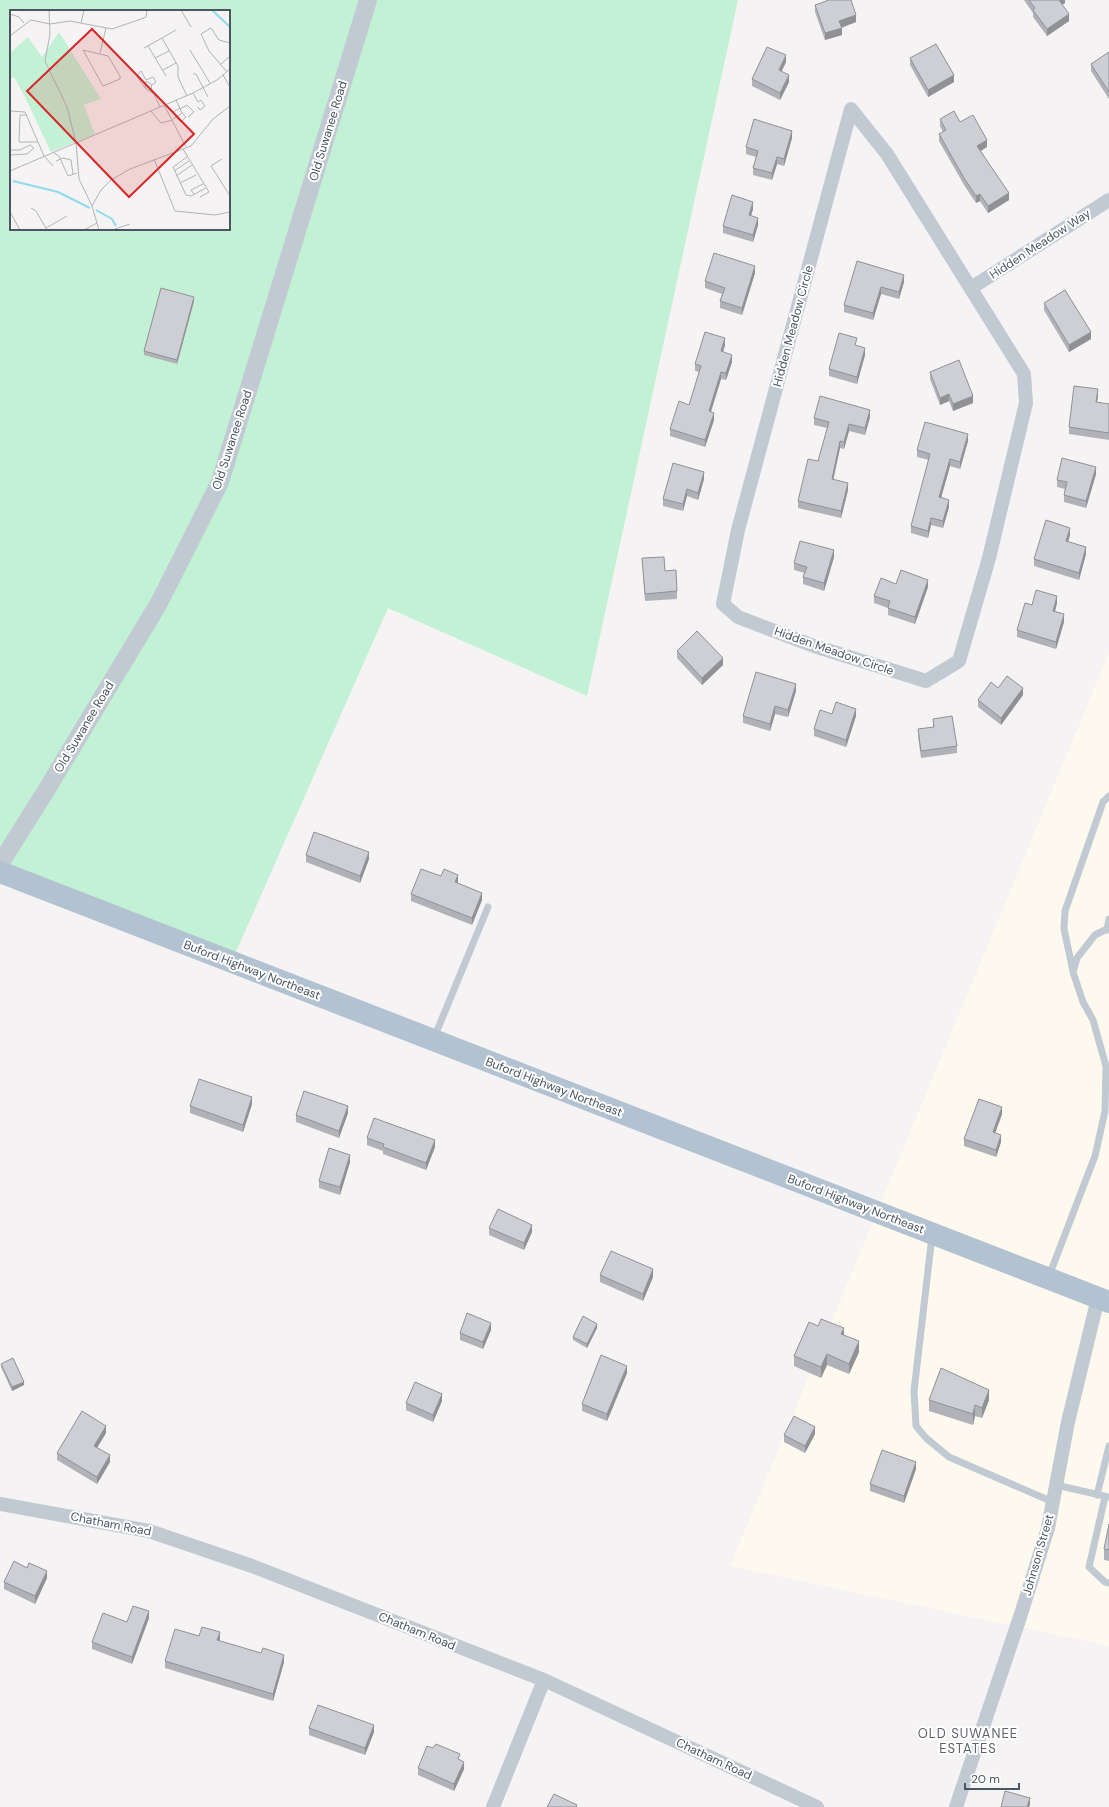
<svg xmlns="http://www.w3.org/2000/svg" width="1109" height="1807" viewBox="0 0 1109 1807" font-family="'DM Sans',sans-serif">
  <rect width="100%" height="100%" fill="#f5f3f3"/>
  <path fill="#fdf9ef" d="M 1109,653 L 1109,1646 L 730,1566 Z"/>
  <path fill="#c3f1d5" fill-rule="evenodd" d="M 0,0 L 738,0 L 587,696 L 388,608 L 235,954 L 0,862 ZM 11,11 L 229,11 L 229,229 L 11,229 Z"/>
  <g fill="none" stroke-linecap="round" stroke-linejoin="round">
    <path stroke="#c1cad2" stroke-width="7" d="M 1107,930 L 1109,919
      M 1073,971 L 1064,929 L 1065,911 L 1103,802 L 1109,796
      M 434,1038 L 488,907
      M 932,1236 L 914,1391 L 916,1426 L 926,1438 L 949,1457 L 1053,1502
      M 1049,1276 L 1095,1156 L 1105,1111 L 1106,1066 L 1093,1020 L 1083,1002 L 1073,972 L 1077,958 L 1095,935 L 1109,928
      M 1056,1485 L 1109,1497
      M 1097,1495 L 1109,1446
      M 1105,1497 L 1089,1567 L 1105,1582 L 1109,1583"/>
    <path stroke="#c1cad2" stroke-width="14" d="M 851,109 L 887,154 L 1024,374 L 1026,403 L 989,558 L 959,661 L 926,681 L 814,646 L 738,617 L 723,604 L 738,530 Z
      M 971,288 L 1109,200
      M 0,1504 L 149,1531 L 252,1566 L 544,1680 L 817,1807
      M 493,1807 L 544,1680
      M 956,1807 L 1020,1617 L 1048,1528 L 1068,1422 L 1098,1298"/>
    <path stroke="#c1cad2" stroke-width="18" d="M 0,864 L 47,789 L 159,603 L 220,482 L 368,0"/>
    <path stroke="#b3c2d1" stroke-width="22" d="M 0,872 L 1109,1302"/>
  </g>
  <path fill="#b0b2b7" d="M 1024,0 L 1065,0 L 1065,3 L 1062,5 L 1069,21 L 1047,36 L 1033,17 L 1033,13 Z
    M 815,5 L 856,22 L 842,28 L 842,35 L 825,40 L 815,12 Z
    M 1109,52 L 1109,99 L 1091,71 L 1091,64 Z
    M 910,58 L 954,82 L 928,97 L 910,65 Z
    M 786,62 L 781,71 L 789,82 L 780,100 L 752,86 L 752,79 Z
    M 940,119 L 960,122 L 987,147 L 981,151 L 1009,200 L 988,213 L 980,201 L 976,203 L 964,185 L 939,141 L 939,134 L 943,132 L 940,126 Z
    M 792,138 L 784,166 L 777,164 L 772,180 L 753,175 L 753,168 L 756,157 L 746,154 L 746,147 Z
    M 753,209 L 751,216 L 758,225 L 753,242 L 723,233 L 723,226 Z
    M 857,261 L 904,282 L 899,299 L 881,294 L 873,320 L 844,312 L 844,305 Z
    M 755,273 L 742,315 L 720,308 L 720,301 L 722,294 L 705,288 L 705,281 Z
    M 194,301 L 177,364 L 144,355 L 144,351 Z
    M 1044,303 L 1091,339 L 1069,352 L 1044,310 Z
    M 725,345 L 723,352 L 732,362 L 726,380 L 721,379 L 711,411 L 714,420 L 705,447 L 670,436 L 670,429 L 689,405 L 699,372 L 695,371 L 695,364 Z
    M 856,346 L 865,355 L 857,384 L 829,376 L 829,369 Z
    M 930,372 L 973,403 L 953,411 L 949,401 L 940,405 L 930,379 Z
    M 1098,396 L 1097,402 L 1109,404 L 1109,440 L 1069,434 L 1069,427 Z
    M 870,417 L 865,435 L 849,431 L 844,449 L 840,448 L 833,479 L 848,490 L 841,518 L 798,508 L 798,501 L 818,461 L 827,428 L 814,425 L 814,418 Z
    M 968,441 L 960,469 L 950,466 L 941,498 L 949,507 L 943,528 L 931,525 L 928,538 L 911,533 L 911,526 L 929,460 L 917,457 L 917,450 Z
    M 1096,474 L 1086,508 L 1064,502 L 1064,495 L 1065,489 L 1057,487 L 1057,480 Z
    M 704,479 L 698,500 L 687,496 L 683,511 L 663,506 L 663,499 Z
    M 1070,535 L 1068,542 L 1086,554 L 1079,580 L 1034,566 L 1034,559 Z
    M 834,557 L 824,591 L 803,584 L 803,577 L 805,573 L 794,570 L 794,563 Z
    M 642,558 L 665,571 L 677,591 L 677,599 L 645,601 Z
    M 896,584 L 928,587 L 915,624 L 888,615 L 888,608 L 874,603 L 874,596 Z
    M 1057,603 L 1055,612 L 1064,622 L 1056,649 L 1017,637 L 1017,630 Z
    M 677,651 L 723,665 L 702,685 L 677,658 Z
    M 998,688 L 1023,695 L 1001,725 L 978,707 L 978,700 Z
    M 796,691 L 788,717 L 775,714 L 770,731 L 743,723 L 743,716 Z
    M 832,714 L 856,716 L 846,747 L 814,736 L 814,729 Z
    M 933,719 L 957,746 L 957,753 L 921,758 L 918,736 L 918,729 L 933,727 Z
    M 306,855 L 369,859 L 360,883 L 306,862 Z
    M 441,876 L 458,882 L 457,883 L 482,900 L 472,925 L 411,901 L 411,894 Z
    M 252,1104 L 243,1132 L 190,1113 L 190,1106 Z
    M 348,1113 L 339,1138 L 296,1122 L 296,1115 Z
    M 1002,1114 L 995,1133 L 1001,1142 L 996,1157 L 964,1146 L 964,1139 Z
    M 367,1138 L 435,1147 L 426,1170 L 383,1154 L 383,1151 L 367,1145 Z
    M 350,1162 L 340,1195 L 319,1188 L 319,1181 Z
    M 489,1228 L 532,1232 L 524,1250 L 489,1235 Z
    M 600,1275 L 653,1277 L 643,1301 L 600,1282 Z
    M 818,1326 L 844,1335 L 859,1352 L 849,1374 L 827,1365 L 821,1378 L 794,1366 L 794,1356 Z
    M 597,1328 L 587,1348 L 573,1340 L 573,1337 Z
    M 491,1330 L 483,1349 L 460,1340 L 460,1333 Z
    M 1,1364 L 24,1385 L 12,1391 L 1,1367 Z
    M 627,1373 L 607,1421 L 582,1411 L 582,1404 Z
    M 929,1400 L 989,1400 L 982,1418 L 975,1416 L 973,1425 L 929,1411 Z
    M 442,1401 L 433,1422 L 406,1410 L 406,1403 Z
    M 106,1433 L 97,1447 L 110,1462 L 97,1484 L 57,1460 L 57,1453 Z
    M 815,1434 L 805,1453 L 784,1442 L 784,1435 Z
    M 916,1469 L 904,1503 L 870,1491 L 870,1484 Z
    M 1109,1524 L 1109,1561 L 1104,1560 L 1104,1549 Z
    M 47,1578 L 35,1604 L 4,1589 L 4,1582 Z
    M 149,1618 L 132,1664 L 92,1649 L 92,1642 Z
    M 199,1636 L 220,1639 L 219,1641 L 284,1662 L 273,1701 L 165,1668 L 165,1661 Z
    M 309,1728 L 374,1732 L 365,1755 L 309,1735 Z
    M 460,1760 L 464,1769 L 454,1791 L 418,1775 L 418,1768 Z"/>
  <path fill="#909195" d="M 1059,0 L 1065,0 L 1065,3 L 1059,7 Z
    M 1069,14 L 1069,21 L 1047,36 L 1047,29 Z
    M 856,15 L 856,22 L 839,28 L 839,21 Z
    M 842,28 L 842,35 L 825,40 L 825,33 Z
    M 786,55 L 786,62 L 779,77 L 779,70 Z
    M 789,75 L 789,82 L 780,100 L 780,93 Z
    M 954,75 L 954,82 L 928,97 L 928,90 Z
    M 792,131 L 792,138 L 784,166 L 784,159 Z
    M 987,140 L 987,147 L 977,153 L 977,146 Z
    M 777,157 L 777,164 L 772,180 L 772,173 Z
    M 1009,193 L 1009,200 L 988,213 L 988,206 Z
    M 980,194 L 980,201 L 976,203 L 976,196 Z
    M 753,202 L 753,209 L 749,222 L 749,215 Z
    M 758,218 L 758,225 L 753,242 L 753,235 Z
    M 755,266 L 755,273 L 742,315 L 742,308 Z
    M 904,275 L 904,282 L 899,299 L 899,292 Z
    M 881,287 L 881,294 L 873,320 L 873,313 Z
    M 194,297 L 194,301 L 177,364 L 177,360 Z
    M 1091,332 L 1091,339 L 1069,352 L 1069,345 Z
    M 725,338 L 725,345 L 721,358 L 721,351 Z
    M 865,348 L 865,355 L 857,384 L 857,377 Z
    M 732,355 L 732,362 L 726,380 L 726,373 Z
    M 721,372 L 721,379 L 709,418 L 709,411 Z
    M 1098,389 L 1098,396 L 1096,409 L 1096,402 Z
    M 949,394 L 949,401 L 940,405 L 940,398 Z
    M 973,396 L 973,403 L 953,411 L 953,404 Z
    M 870,410 L 870,417 L 865,435 L 865,428 Z
    M 714,413 L 714,420 L 705,447 L 705,440 Z
    M 849,424 L 849,431 L 844,449 L 844,442 Z
    M 968,434 L 968,441 L 960,469 L 960,462 Z
    M 840,441 L 840,448 L 832,486 L 832,479 Z
    M 950,459 L 950,466 L 939,505 L 939,497 Z
    M 1096,467 L 1096,474 L 1086,508 L 1086,501 Z
    M 704,472 L 704,479 L 698,500 L 698,493 Z
    M 848,483 L 848,490 L 841,518 L 841,511 Z
    M 687,489 L 687,496 L 683,511 L 683,504 Z
    M 949,500 L 949,507 L 943,528 L 943,521 Z
    M 931,518 L 931,525 L 928,538 L 928,531 Z
    M 1070,528 L 1070,535 L 1066,548 L 1066,541 Z
    M 1086,547 L 1086,554 L 1079,580 L 1079,573 Z
    M 834,550 L 834,557 L 824,591 L 824,583 Z
    M 928,580 L 928,587 L 915,624 L 915,617 Z
    M 1057,596 L 1057,603 L 1053,618 L 1053,611 Z
    M 1064,614 L 1064,622 L 1056,649 L 1056,642 Z
    M 723,658 L 723,665 L 702,685 L 702,678 Z
    M 796,684 L 796,691 L 788,717 L 788,710 Z
    M 1023,688 L 1023,695 L 1001,725 L 1001,718 Z
    M 775,706 L 775,714 L 770,731 L 770,724 Z
    M 856,709 L 856,716 L 846,747 L 846,740 Z
    M 369,852 L 369,859 L 360,883 L 360,876 Z
    M 458,875 L 458,882 L 455,889 L 455,882 Z
    M 482,893 L 482,900 L 472,925 L 472,918 Z
    M 252,1097 L 252,1104 L 243,1132 L 243,1125 Z
    M 348,1106 L 348,1113 L 339,1138 L 339,1131 Z
    M 1002,1107 L 1002,1114 L 993,1139 L 993,1132 Z
    M 1001,1135 L 1001,1142 L 996,1157 L 996,1150 Z
    M 435,1140 L 435,1147 L 426,1170 L 426,1163 Z
    M 350,1155 L 350,1162 L 340,1195 L 340,1187 Z
    M 532,1225 L 532,1232 L 524,1250 L 524,1243 Z
    M 653,1269 L 653,1277 L 643,1301 L 643,1294 Z
    M 491,1323 L 491,1330 L 483,1349 L 483,1342 Z
    M 597,1324 L 597,1328 L 587,1348 L 587,1344 Z
    M 844,1328 L 844,1339 L 841,1334 Z
    M 859,1341 L 859,1352 L 849,1374 L 849,1364 Z
    M 827,1354 L 827,1365 L 821,1378 L 821,1367 Z
    M 627,1366 L 627,1373 L 607,1421 L 607,1414 Z
    M 24,1382 L 24,1385 L 12,1391 L 12,1387 Z
    M 989,1390 L 989,1400 L 982,1418 L 982,1408 Z
    M 442,1394 L 442,1401 L 433,1422 L 433,1415 Z
    M 975,1405 L 975,1416 L 973,1425 L 973,1414 Z
    M 106,1426 L 106,1433 L 94,1453 L 94,1446 Z
    M 815,1427 L 815,1434 L 805,1453 L 805,1446 Z
    M 110,1455 L 110,1462 L 97,1484 L 97,1477 Z
    M 916,1462 L 916,1469 L 904,1503 L 904,1496 Z
    M 47,1571 L 47,1578 L 35,1604 L 35,1596 Z
    M 149,1611 L 149,1618 L 132,1664 L 132,1657 Z
    M 220,1632 L 220,1639 L 217,1647 L 217,1640 Z
    M 284,1655 L 284,1662 L 273,1701 L 273,1694 Z
    M 374,1725 L 374,1732 L 365,1755 L 365,1748 Z
    M 464,1762 L 464,1769 L 454,1791 L 454,1784 Z
    M 1030,1798 L 1030,1805 L 1029,1807 L 1027,1807 Z"/>
  <path fill="#cdcfd5" stroke="#909195" d="M 829,0 L 851,0 L 856,15 L 839,21 L 842,28 L 825,33 L 815,5 Z
    M 1029,0 L 1060,0 L 1059,0 L 1069,14 L 1047,29 L 1033,10 L 1035,8 Z
    M 936,44 L 954,75 L 928,90 L 910,58 Z
    M 767,47 L 786,55 L 779,70 L 789,75 L 780,93 L 752,79 Z
    M 1109,52 L 1109,92 L 1091,64 Z
    M 954,111 L 960,122 L 973,115 L 987,140 L 977,146 L 1009,193 L 988,206 L 980,194 L 976,196 L 964,178 L 939,134 L 946,130 L 940,119 Z
    M 754,119 L 792,131 L 784,159 L 777,157 L 772,173 L 753,168 L 758,151 L 746,147 Z
    M 732,195 L 753,202 L 749,215 L 758,218 L 753,235 L 723,226 Z
    M 714,253 L 755,266 L 742,308 L 720,301 L 725,288 L 705,281 Z
    M 857,261 L 904,275 L 899,292 L 881,287 L 873,313 L 844,305 Z
    M 161,288 L 194,297 L 177,360 L 144,351 Z
    M 1065,290 L 1091,332 L 1069,345 L 1044,303 Z
    M 705,332 L 725,338 L 721,351 L 732,355 L 726,373 L 721,372 L 709,411 L 714,413 L 705,440 L 670,429 L 679,401 L 689,405 L 701,366 L 695,364 Z
    M 839,333 L 857,338 L 855,345 L 865,348 L 857,377 L 829,369 Z
    M 959,360 L 973,396 L 953,404 L 949,394 L 940,398 L 930,372 Z
    M 1074,386 L 1098,389 L 1096,402 L 1109,404 L 1109,433 L 1069,427 Z
    M 820,396 L 870,410 L 865,428 L 849,424 L 844,442 L 840,441 L 832,479 L 848,483 L 841,511 L 798,501 L 808,459 L 818,461 L 829,422 L 814,418 Z
    M 925,422 L 968,434 L 960,462 L 950,459 L 939,497 L 949,500 L 943,521 L 931,518 L 928,531 L 911,526 L 930,454 L 917,450 Z
    M 1062,458 L 1096,467 L 1086,501 L 1064,495 L 1067,482 L 1057,480 Z
    M 673,463 L 704,472 L 698,493 L 687,489 L 683,504 L 663,499 Z
    M 1046,520 L 1070,528 L 1066,541 L 1086,547 L 1079,573 L 1034,559 Z
    M 800,541 L 834,550 L 824,583 L 803,577 L 807,567 L 794,563 Z
    M 664,557 L 665,571 L 676,570 L 677,591 L 645,594 L 642,558 Z
    M 901,570 L 928,580 L 915,617 L 888,608 L 890,601 L 874,596 L 881,578 L 896,584 Z
    M 1036,590 L 1057,596 L 1053,611 L 1064,614 L 1056,642 L 1017,630 L 1025,603 L 1032,605 Z
    M 697,631 L 723,658 L 702,678 L 677,651 Z
    M 756,672 L 796,684 L 788,710 L 775,706 L 770,724 L 743,716 Z
    M 1007,676 L 1023,688 L 1001,718 L 978,700 L 991,682 L 998,688 Z
    M 836,702 L 856,709 L 846,740 L 814,729 L 820,710 L 832,714 Z
    M 952,716 L 957,746 L 921,751 L 918,729 L 934,727 L 933,719 Z
    M 314,832 L 369,852 L 360,876 L 306,855 Z
    M 421,869 L 441,876 L 444,869 L 458,875 L 455,882 L 482,893 L 472,918 L 411,894 Z
    M 199,1079 L 252,1097 L 243,1125 L 190,1106 Z
    M 304,1091 L 348,1106 L 339,1131 L 296,1115 Z
    M 979,1099 L 1002,1107 L 993,1132 L 1001,1135 L 996,1150 L 964,1139 Z
    M 374,1118 L 435,1140 L 426,1163 L 383,1147 L 384,1144 L 367,1138 Z
    M 329,1148 L 350,1155 L 340,1187 L 319,1181 Z
    M 498,1209 L 532,1225 L 524,1243 L 489,1228 Z
    M 611,1251 L 653,1269 L 643,1294 L 600,1275 Z
    M 467,1313 L 491,1323 L 483,1342 L 460,1333 Z
    M 583,1316 L 597,1324 L 587,1344 L 573,1337 Z
    M 821,1319 L 844,1328 L 841,1334 L 859,1341 L 849,1364 L 827,1354 L 821,1367 L 794,1356 L 809,1322 L 818,1326 Z
    M 601,1355 L 627,1366 L 607,1414 L 582,1404 Z
    M 13,1358 L 24,1382 L 12,1387 L 1,1364 Z
    M 941,1368 L 989,1390 L 982,1408 L 975,1405 L 973,1414 L 929,1400 Z
    M 415,1382 L 442,1394 L 433,1415 L 406,1403 Z
    M 82,1411 L 106,1426 L 94,1446 L 110,1455 L 97,1477 L 57,1453 Z
    M 794,1416 L 815,1427 L 805,1446 L 784,1435 Z
    M 882,1450 L 916,1462 L 904,1496 L 870,1484 Z
    M 1109,1524 L 1109,1550 L 1104,1549 Z
    M 14,1561 L 27,1568 L 29,1563 L 47,1571 L 35,1596 L 4,1582 Z
    M 133,1606 L 149,1611 L 132,1657 L 92,1642 L 103,1613 L 127,1622 Z
    M 202,1627 L 220,1632 L 217,1640 L 261,1653 L 263,1648 L 284,1655 L 273,1694 L 165,1661 L 175,1629 L 199,1636 Z
    M 318,1705 L 374,1725 L 365,1748 L 309,1728 Z
    M 436,1744 L 460,1754 L 458,1759 L 464,1762 L 454,1784 L 418,1768 L 427,1746 L 433,1748 Z
    M 1005,1791 L 1030,1798 L 1027,1807 L 1001,1807 Z
    M 554,1794 L 577,1805 L 576,1807 L 547,1807 Z"/>
  <g text-anchor="middle" stroke-width="4" stroke-linejoin="round" paint-order="stroke">
    <g font-size="12" fill="#4a5661" stroke="#fff">
      <text transform="translate(328 131) rotate(-73)" y="4">Old Suwanee Road</text>
      <text transform="translate(1040 244) rotate(-33)" y="4">Hidden Meadow Way</text>
      <text transform="translate(793 326) rotate(-75)" y="4">Hidden Meadow Circle</text>
      <text transform="translate(232 440) rotate(-72)" y="4">Old Suwanee Road</text>
      <text transform="translate(834 651) rotate(19)" y="4">Hidden Meadow Circle</text>
      <text transform="translate(84 727) rotate(-59)" y="4">Old Suwanee Road</text>
      <text transform="translate(252 970) rotate(21)" y="4">Buford Highway Northeast</text>
      <text transform="translate(554 1087) rotate(21)" y="4">Buford Highway Northeast</text>
      <text transform="translate(856 1204) rotate(21)" y="4">Buford Highway Northeast</text>
      <text transform="translate(111 1524) rotate(11)" y="4">Chatham Road</text>
      <text transform="translate(1038 1555) rotate(-74)" y="4">Johnson Street</text>
      <text transform="translate(417 1631) rotate(22)" y="4">Chatham Road</text>
      <text transform="translate(714 1759) rotate(25)" y="4">Chatham Road</text>
    </g>
    <g font-size="13" letter-spacing="1" fill="#5f6368" stroke="#fff">
      <text x="968" y="1738">OLD SUWANEE<tspan x="968" dy="15">ESTATES</tspan></text>
    </g>
  </g>
  <g transform="translate(10 10)">
    <rect width="220" height="220" fill="#f5f3f3"/>
    <path d="M 49,22 L 91,89 L 74,95 L 85,124 L 41,142 L 15,87 L 4,67 L 0,69 L 0,43 L 18,27 L 32,47 Z" fill="#c3f1d5"/>
    <path fill="none" stroke="#90daee" stroke-width="2" d="M 202,0 L 220,17M 3,171 L 48,182 L 80,198M 86,200 L 102,209 L 106,216"/>
    <path fill="none" stroke="#b1b4b9" stroke-width="1" d="M 39,0 L 40,24 L 35,51 L 57,97 L 66,133 L 69,169 L 82,196 L 89,220M 171,0 L 181,17M 0,4 L 9,7 L 14,13M 71,13 L 74,0M 0,26 L 21,10 L 40,14 L 60,11 L 102,19 L 131,9 L 136,7 L 137,0M 152,28 L 166,20M 138,36 L 156,66M 134,38 L 152,28 L 168,56 L 168,67 L 177,86M 73,40 L 98,46 L 110,66 L 110,69 L 93,76 ZM 180,40 L 200,73M 90,43 L 96,18M 145,48 L 159,41M 211,54 L 220,46M 153,60 L 166,53M 217,62 L 199,41 L 191,24 L 201,18 L 209,30 L 220,33M 183,64 L 186,64 L 198,87M 213,65 L 220,77M 135,78 L 127,66 L 131,61 L 136,70 L 143,67 L 146,72 L 141,76M 142,81 L 141,74 L 136,71 L 135,78 L 144,84 L 150,97M 183,83 L 188,92 L 191,90 L 195,96 L 190,100 L 188,97M 154,95 L 176,137M 170,99 L 177,95 L 184,102 L 178,107M 0,101 L 15,102 L 34,146 L 43,156M 141,101 L 151,113 L 163,110M 17,105 L 10,105 L 9,132 L 28,132M 166,107 L 171,112 L 176,107 L 172,103M 166,107 L 163,102 L 170,98M 163,109 L 172,103 L 166,90M 173,139 L 199,182 L 190,187M 0,140 L 10,140 L 20,135 L 24,138 L 17,144 L 0,145M 44,143 L 49,146 L 58,166 L 67,163M 177,147 L 163,157 L 176,185 L 181,186 L 196,178M 144,149 L 165,201 L 205,205 L 220,202M 212,149 L 201,156 L 220,186M 46,151 L 53,148 L 61,150 L 63,164M 0,161 L 183,83 L 207,70 L 220,59M 164,161 L 179,151M 166,166 L 182,155M 170,173 L 186,165M 184,184 L 181,180 L 193,174M 82,196 L 91,180 L 101,170 L 120,159 L 181,136 L 203,109 L 220,96M 21,198 L 26,201 L 37,220M 0,202 L 10,220M 36,218 L 57,206M 74,220 L 87,213M 102,220 L 120,214"/>
    <path fill="#d62828" fill-opacity="0.15" stroke="#d62828" stroke-width="2" d="M 82,19 L 184,124 L 119,187 L 17,81 Z"/>
    <rect width="220" height="220" fill="none" stroke="#4a5661" stroke-width="2"/>
  </g>
  <path d="M965 1783v6h54v-6" fill="none" stroke="#4a5661" stroke-width="2"/>
  <text x="971" y="1783" font-size="12" fill="#4a5661" stroke="#ffffff" stroke-width="3" paint-order="stroke">20 m</text>
</svg>
